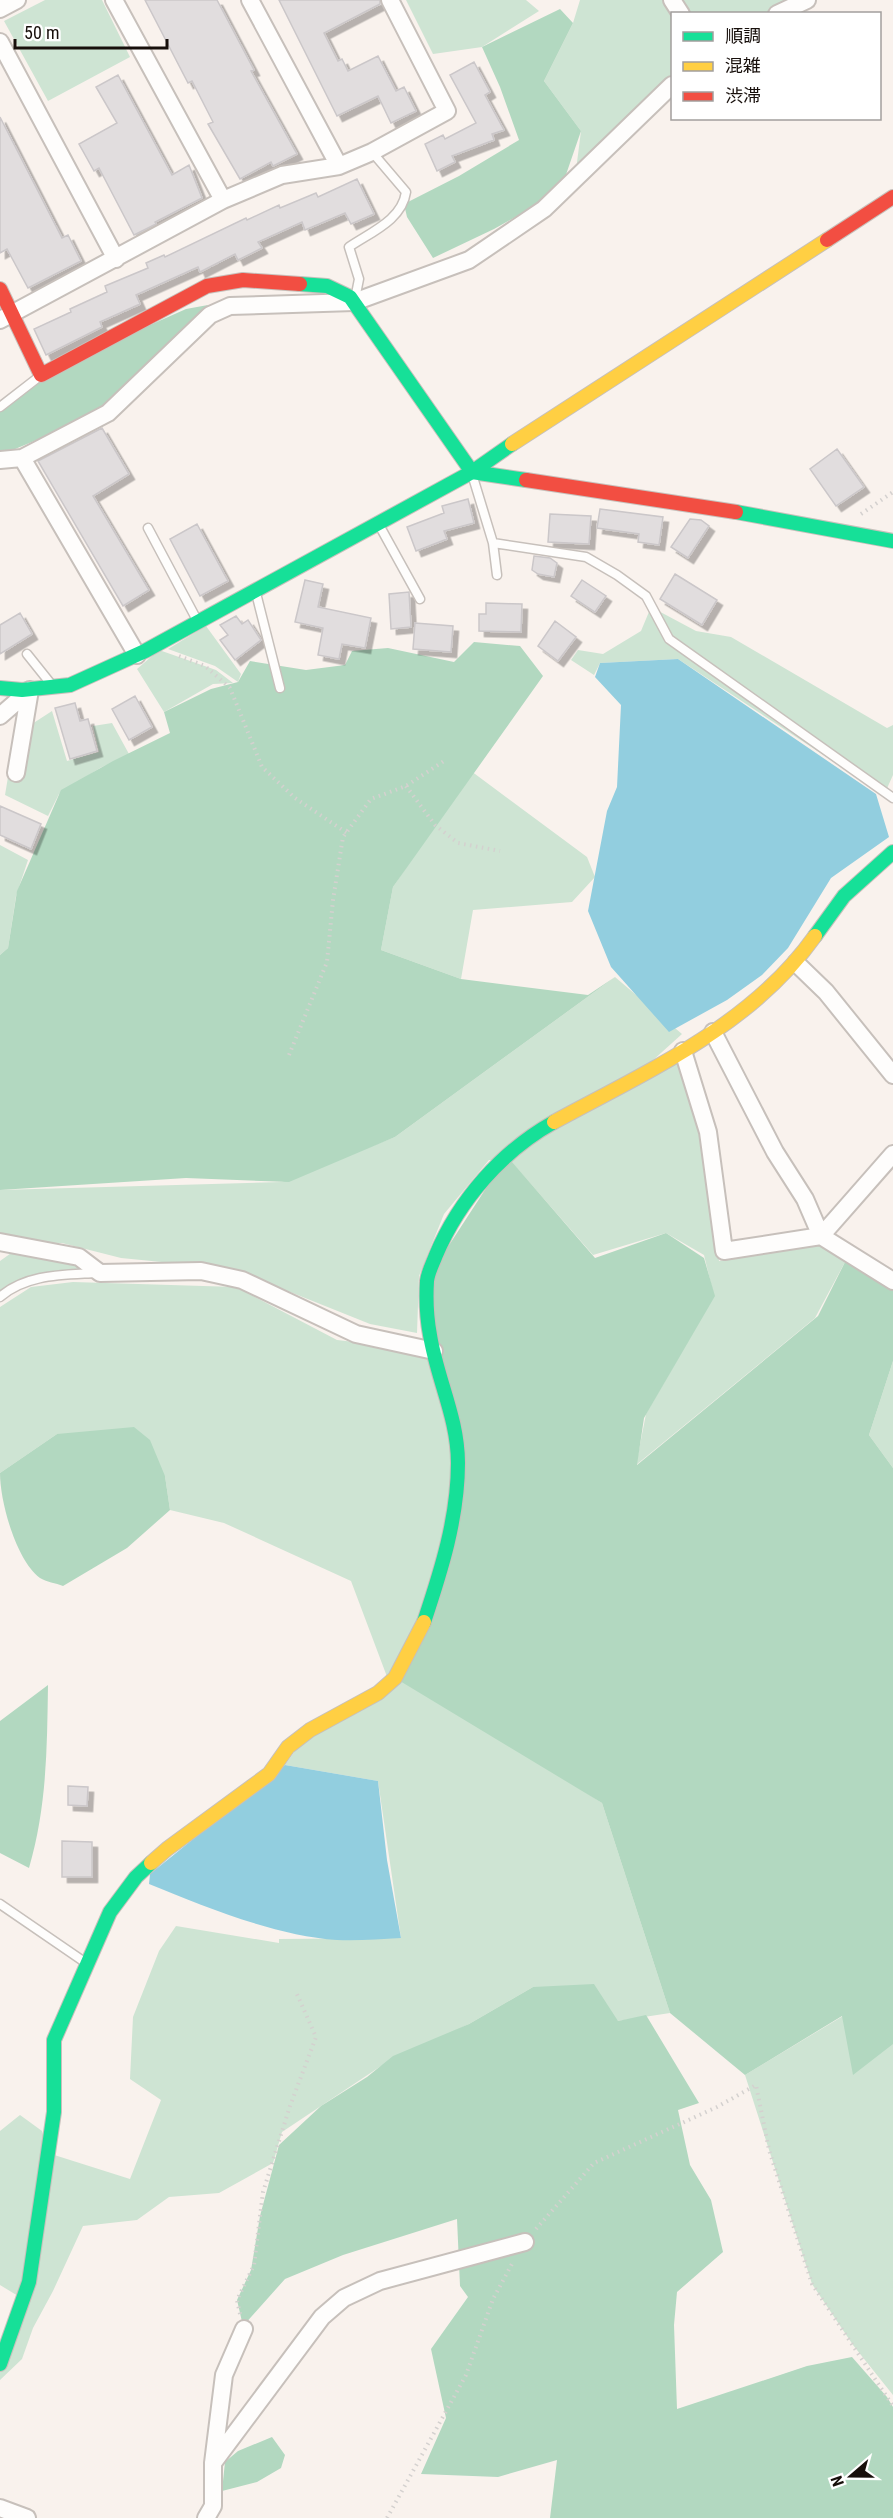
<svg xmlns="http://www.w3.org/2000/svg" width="893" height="2518" viewBox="0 0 893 2518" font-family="'Roboto Condensed','Noto Sans JP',sans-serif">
  <defs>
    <filter id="shadow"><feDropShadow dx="5.5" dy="5.5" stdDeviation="0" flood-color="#0004"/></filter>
  </defs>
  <rect width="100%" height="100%" fill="#f9f2ed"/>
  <path fill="#cee4d3" d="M 45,0 L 102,0 L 130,57 L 48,101 L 4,21 Z
    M 406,0 L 526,0 L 539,11 L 482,47 L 433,54 Z
    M 580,0 L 783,0 L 788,8 L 779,14 L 672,14 L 672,85 L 575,178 L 581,131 L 544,81 L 573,23 Z
    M 651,607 L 696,631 L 731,637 L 887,728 L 893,725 L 893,775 L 884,795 L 678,659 L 600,663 L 594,675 L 571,660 L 578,650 L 603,654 L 641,631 Z
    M 206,626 L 241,674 L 238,682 L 215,666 L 168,649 Z
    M 159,650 L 216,670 L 233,683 L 213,684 L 164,712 L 137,669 Z
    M 52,711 L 67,761 L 99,752 L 93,726 L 112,723 L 129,754 L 100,768 L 59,794 L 48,816 L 5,795 L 15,735 Z
    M 471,771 L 587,857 L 595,877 L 572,902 L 473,910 L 461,979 L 381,950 L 393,887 Z
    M 0,845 L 28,860 L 16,896 L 8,948 L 0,955 Z
    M 615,977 L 682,1034 L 631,1080 L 681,1059 L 706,1145 L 719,1261 L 817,1243 L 845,1262 L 815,1318 L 636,1465 L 646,1414 L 714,1296 L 704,1255 L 666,1233 L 593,1255 L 510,1160 L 489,1160 L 444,1214 L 419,1276 L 417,1333 L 370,1324 L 233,1269 L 121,1258 L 62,1243 L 0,1242 L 0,1190 L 282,1182 L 395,1137 Z
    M 14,1251 L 72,1262 L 80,1269 L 30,1280 L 0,1297 L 0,1261 Z
    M 73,1282 L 236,1287 L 337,1340 L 434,1351 L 457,1484 L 406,1677 L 602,1803 L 670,2013 L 618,2021 L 533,1987 L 469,2024 L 381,2066 L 282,2132 L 273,2163 L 219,2193 L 169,2197 L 137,2220 L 83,2226 L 53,2291 L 33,2328 L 22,2359 L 0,2380 L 0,2367 L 23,2299 L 0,2285 L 0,2131 L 20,2115 L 42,2131 L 48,2153 L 130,2179 L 161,2100 L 130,2079 L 133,2017 L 159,1951 L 176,1926 L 279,1943 L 279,1939 L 401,1938 L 378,1781 L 285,1765 L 310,1730 L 389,1682 L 351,1581 L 224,1523 L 170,1510 L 165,1476 L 57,1434 L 0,1473 L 0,1307 L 31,1287 Z
    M 893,1361 L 893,1468 L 869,1435 Z
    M 893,2014 L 893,2395 L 853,2345 L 812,2284 L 745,2075 L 843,2016 Z"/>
  <path fill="#b2d8c0" d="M 560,9 L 573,23 L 544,81 L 581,131 L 560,192 L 494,229 L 433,258 L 407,217 L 404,204 L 459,176 L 519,140 L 500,87 L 482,47 Z
    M 208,305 L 191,333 L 101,413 L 8,452 L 0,452 L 0,406 L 38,375 L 186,309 Z
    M 474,642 L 520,646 L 543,676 L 393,887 L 381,950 L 461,979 L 588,995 L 615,977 L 395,1137 L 289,1182 L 186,1178 L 0,1190 L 0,955 L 8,948 L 17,891 L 61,790 L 113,761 L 170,733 L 164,712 L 211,689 L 238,682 L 250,661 L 306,670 L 345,665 L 352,651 L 388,648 L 454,662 Z
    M 507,1156 L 595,1258 L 666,1233 L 704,1258 L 715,1296 L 644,1418 L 637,1465 L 818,1316 L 845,1262 L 893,1284 L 893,1361 L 869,1435 L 893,1468 L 893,2044 L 853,2075 L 842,2016 L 745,2075 L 670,2013 L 602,1803 L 395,1678 L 451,1559 L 458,1463 L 427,1279 Z
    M 134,1427 L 150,1440 L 165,1476 L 170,1510 L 127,1548 L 63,1586 C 56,1583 46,1582 40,1578 C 16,1560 0,1502 0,1473 L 57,1434 Z
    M 48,1685 C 47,1748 47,1806 29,1868 L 0,1853 L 0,1721 Z
    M 594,1984 L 618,2021 L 646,2015 L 699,2103 L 678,2110 L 690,2165 L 711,2200 L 723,2252 L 677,2292 L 674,2325 L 677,2409 L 807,2366 L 852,2357 L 887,2397 L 893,2407 L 893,2518 L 550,2518 L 557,2460 L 498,2477 L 421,2474 L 446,2418 L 431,2349 L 468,2297 L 460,2286 L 457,2219 L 343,2255 L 285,2279 L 243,2326 L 237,2300 L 251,2270 L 260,2216 L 279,2145 L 321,2106 L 367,2077 L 393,2056 L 469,2024 L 533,1987 Z
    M 272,2437 L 285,2455 L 281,2468 L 257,2482 L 222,2491 L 225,2462 L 238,2451 Z"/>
  <path fill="#92cedf" d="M 678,659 L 876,794 L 889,837 L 831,878 L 788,948 L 762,975 L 727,1000 L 669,1032 L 611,967 L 588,911 L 607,811 L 617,787 L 621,705 L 595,677 L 600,663 Z
    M 285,1765 L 378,1781 L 387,1860 L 401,1938 C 380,1939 358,1941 337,1940 C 275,1936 206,1907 149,1884 L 150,1874 Z"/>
  <path fill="#e1ddde" stroke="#cbc7c9" stroke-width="1.5" filter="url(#shadow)" d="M 145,0 L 217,0 L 254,70 L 251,71 L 297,154 L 273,166 L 271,162 L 240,179 L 208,124 L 213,122 L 192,81 L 188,83 Z
    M 279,0 L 380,0 L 380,4 L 324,33 L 338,61 L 342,59 L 348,71 L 378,56 L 396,91 L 404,87 L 416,111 L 391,123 L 378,96 L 337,116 Z
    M 474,62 L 490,92 L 485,95 L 504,130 L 492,134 L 494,140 L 452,156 L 455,162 L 437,171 L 425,144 L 443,135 L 445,139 L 476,123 L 450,75 Z
    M 118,75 L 172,175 L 189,165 L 202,198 L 155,222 L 156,224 L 134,235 L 99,168 L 94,171 L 79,144 L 117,123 L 96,87 Z
    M 0,117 L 62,238 L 68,235 L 81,261 L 28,288 L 7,249 L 0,253 Z
    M 357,179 L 374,214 L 351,224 L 345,213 L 305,230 L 302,222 L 258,242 L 262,248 L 238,260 L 235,254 L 200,272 L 198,267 L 136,295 L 140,304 L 100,322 L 102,327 L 46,355 L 34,329 L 71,312 L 70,309 L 107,292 L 105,286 L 148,268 L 146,263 L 164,255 L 165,257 L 246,218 L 247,220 L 279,205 L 280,208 L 316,193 L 318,197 Z
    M 102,428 L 129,474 L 93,496 L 149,590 L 123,606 L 38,461 Z
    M 837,449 L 864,487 L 836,506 L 810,469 Z
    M 468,499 L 474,523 L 444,531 L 447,539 L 416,551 L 407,527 L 444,513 L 442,506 Z
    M 600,509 L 663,517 L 659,545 L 638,542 L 639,534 L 597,528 Z
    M 550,514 L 591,516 L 589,544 L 548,542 Z
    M 690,519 L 701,520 L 709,526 L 688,558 L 671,547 Z
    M 197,524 L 228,581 L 200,596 L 170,539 Z
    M 534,556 L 550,558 L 557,563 L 554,577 L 538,574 L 532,570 Z
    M 675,574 L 717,600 L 702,625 L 660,599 Z
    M 305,580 L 323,584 L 318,607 L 371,618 L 365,648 L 342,644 L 339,659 L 318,655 L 323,628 L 295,622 Z
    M 582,580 L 606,596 L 595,612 L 571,596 Z
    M 409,592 L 411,627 L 391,629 L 389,594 Z
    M 486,603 L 522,604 L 521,632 L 479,631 L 479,614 L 486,614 Z
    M 20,613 L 32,634 L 0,654 L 0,625 Z
    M 236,616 L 242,624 L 248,620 L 261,640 L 235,660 L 220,640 L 228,635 L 220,625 Z
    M 555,621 L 576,637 L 558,661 L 538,646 Z
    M 415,623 L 453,626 L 451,652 L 413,649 Z
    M 135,696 L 152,727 L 129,740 L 112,709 Z
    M 75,703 L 80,721 L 88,719 L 97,751 L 70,759 L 55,708 Z
    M 0,806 L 41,824 L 31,849 L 0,835 Z
    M 68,1786 L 88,1787 L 87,1806 L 68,1805 Z
    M 62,1841 L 92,1842 L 92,1877 L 62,1877 Z"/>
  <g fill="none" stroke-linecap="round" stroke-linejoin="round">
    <defs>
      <path id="lane" d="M 355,299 L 359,279 L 349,247 C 371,232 402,220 406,192 L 372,152
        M 0,407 L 40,376
        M 472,474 L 493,543 L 497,575
        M 378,523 L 420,599
        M 148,528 L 198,622
        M 493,543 L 586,557 L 617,575 L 646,596 L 669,639 L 893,798
        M 256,593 L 280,688
        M 27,654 L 51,684
        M 0,1297 C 26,1274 63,1275 96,1273
        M 0,1904 L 86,1963"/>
      <path id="street" d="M 114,0 L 223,200
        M 250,0 L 339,166
        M 672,0 L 681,14
        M 0,9 L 17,0
        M 777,14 L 807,0
        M 0,42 L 116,259
        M 0,320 L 223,200 L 282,175 L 339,166 L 372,152 L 447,111 L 390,0
        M 22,458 L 137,655
        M 0,460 L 22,458 L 108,413 L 210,315 L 230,306 L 354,302 L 469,260 L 544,209 L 672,85
        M 0,716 L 30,690
        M 16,773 L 30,690
        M 796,963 L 826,992 L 893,1075
        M 713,1032 L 775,1152 L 805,1199 L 821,1236 L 893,1281
        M 683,1051 L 708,1132 L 724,1251 L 821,1236 L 893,1154
        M 0,1242 L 79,1257 L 100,1273 L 201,1271 L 242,1280 L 356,1334 L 434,1351
        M 213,2463 L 224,2375 L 244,2329
        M 0,2508 L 27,2518
        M 206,2518 L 213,2506 L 213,2463 L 322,2317 L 344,2298 L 380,2281 L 525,2242"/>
      <path id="fast" d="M 300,284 L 327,286 L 350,297 L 472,472 L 526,480
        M 736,512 L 893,541
        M 0,688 L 22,690 L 70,685 L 145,651 L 472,472 L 512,444
        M 815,936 L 844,896 L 893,852
        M 424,1622 C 441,1571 458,1518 458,1463 C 458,1418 437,1379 430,1335 C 427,1319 426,1297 427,1281 C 428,1272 433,1263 436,1255 C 459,1200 502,1151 554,1122
        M 0,2364 L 29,2282 L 54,2112 L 54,2040 L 110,1912 L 136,1877 L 151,1863"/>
      <path id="slow" d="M 512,444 L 827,240
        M 554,1122 C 648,1071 752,1025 815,936
        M 151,1863 L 167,1849 L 269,1774 L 288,1747 L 310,1730 L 378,1693 L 395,1678 L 424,1622"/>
      <path id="jam" d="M 827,240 L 893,197
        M 0,289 L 41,375 L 207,286 L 243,280 L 300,284
        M 526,480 L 736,512"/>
    </defs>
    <use href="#lane" stroke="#c7c0bb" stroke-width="11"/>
    <use href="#street" stroke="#c7c0bb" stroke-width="20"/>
    <use href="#fast" stroke="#c7c0bb" stroke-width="16"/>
    <use href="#slow" stroke="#c7c0bb" stroke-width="16"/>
    <use href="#jam" stroke="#c7c0bb" stroke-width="16"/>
    <path stroke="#d4d1cf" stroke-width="4" stroke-dasharray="1.5 4.5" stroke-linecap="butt" d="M 861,514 L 893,492
      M 179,656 L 205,666 L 230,688 L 262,767 L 295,798 L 347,833
      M 406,786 L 435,825 L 458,843 L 500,851
      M 289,1055 L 327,962 L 333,900 L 343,837 L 371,799 L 406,786 L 444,761
      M 536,2229 L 594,2163 L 717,2107 L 756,2085 L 769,2150 L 812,2284 L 893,2406
      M 240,2314 L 237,2300 L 254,2265 L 263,2192 L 290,2106 L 316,2037 L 296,1992
      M 387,2518 L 466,2375 L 493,2299 L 513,2262"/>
    <use href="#lane" stroke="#fefdfc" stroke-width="8"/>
    <use href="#street" stroke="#fefdfc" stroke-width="16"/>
    <use href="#fast" stroke="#16e098" stroke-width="14"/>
    <use href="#slow" stroke="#ffcf43" stroke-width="14"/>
    <use href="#jam" stroke="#f24e42" stroke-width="14"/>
  </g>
  <rect x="671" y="12" width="210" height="108" fill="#ffffff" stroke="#a29f9d" stroke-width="1.5"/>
  <rect x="683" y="32" width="30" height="9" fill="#16e098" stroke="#a29f9d" stroke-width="1.5"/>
  <text x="725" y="42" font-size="18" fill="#170f0b">順調</text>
  <rect x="683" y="62" width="30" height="9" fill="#ffcf43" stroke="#a29f9d" stroke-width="1.5"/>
  <text x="725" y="72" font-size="18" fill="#170f0b">混雑</text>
  <rect x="683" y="92" width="30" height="9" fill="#f24e42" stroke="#a29f9d" stroke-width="1.5"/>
  <text x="725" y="102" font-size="18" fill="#170f0b">渋滞</text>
  <g transform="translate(851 2476) rotate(250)" stroke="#ffffff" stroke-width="4.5" paint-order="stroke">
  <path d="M0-4.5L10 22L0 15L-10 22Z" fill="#170f0b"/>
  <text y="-9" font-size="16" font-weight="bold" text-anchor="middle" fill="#170f0b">N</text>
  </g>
  <path d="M15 39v9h152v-9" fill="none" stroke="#170f0b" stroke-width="3"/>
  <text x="24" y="39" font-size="18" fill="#170f0b" stroke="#ffffff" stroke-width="4.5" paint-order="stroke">50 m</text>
</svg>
